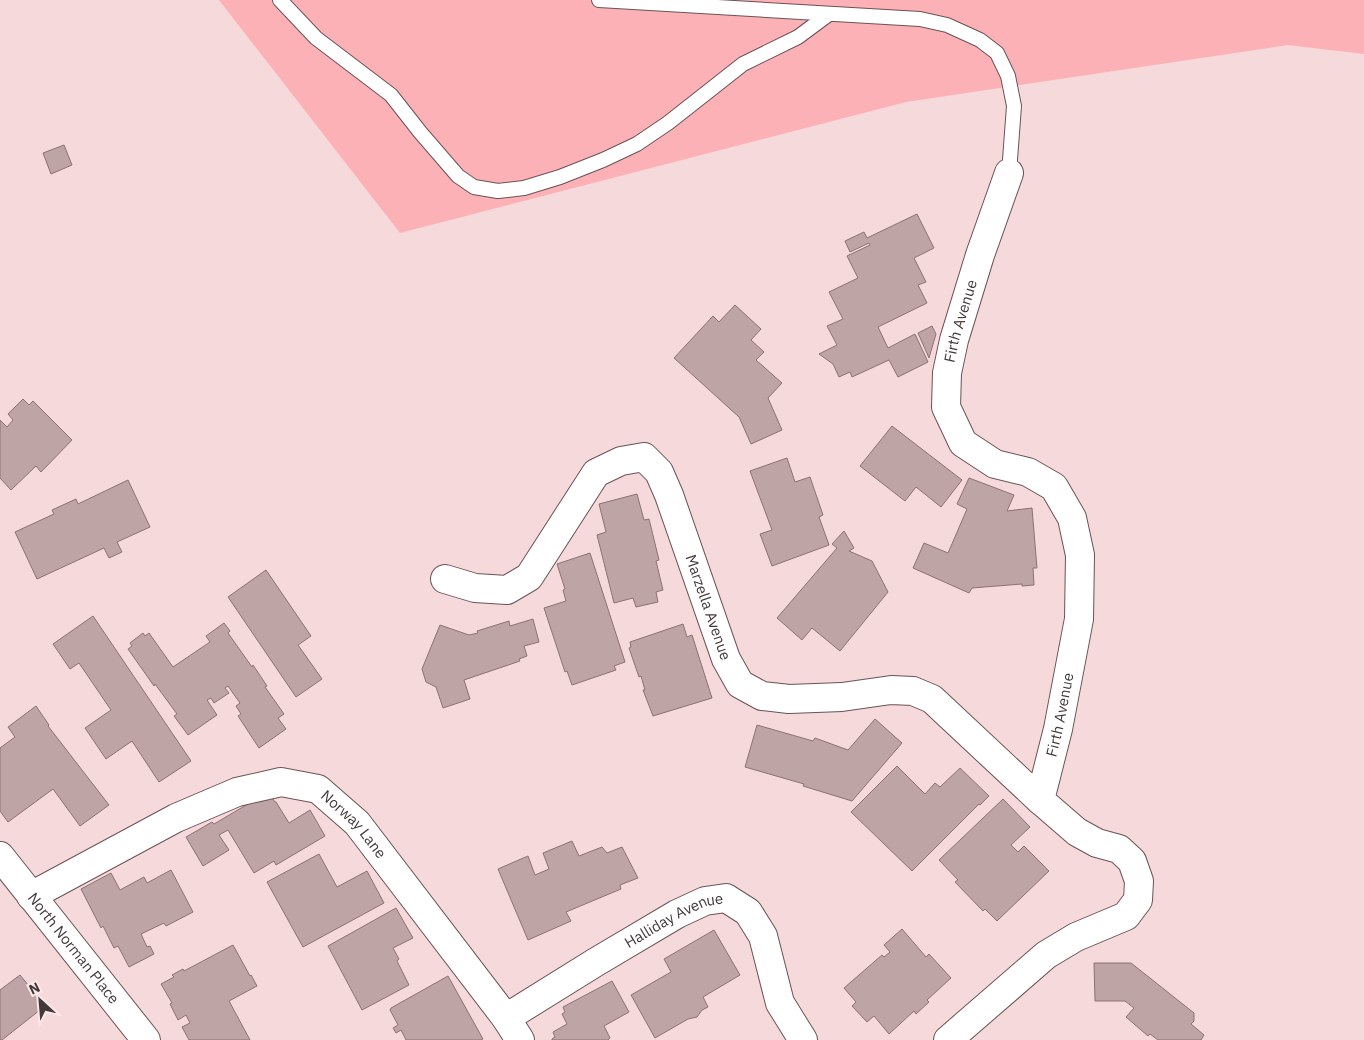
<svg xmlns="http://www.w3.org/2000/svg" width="1364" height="1040" viewBox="0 0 1364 1040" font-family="'IBM Plex Sans',sans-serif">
  <rect width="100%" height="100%" fill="#f6d9da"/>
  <path fill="#fbb1b6" d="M 219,0 L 1364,0 L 1364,54 L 1288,45 L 906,102 L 400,233 Z"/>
  <path fill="#bfa4a5" stroke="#8c7274" d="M 64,145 L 72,165 L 51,174 L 43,153 Z
    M 917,214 L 934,248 L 914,258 L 926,282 L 918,285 L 927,303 L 878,327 L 888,348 L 915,334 L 928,362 L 898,377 L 889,360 L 852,377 L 850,372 L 839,377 L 833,364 L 819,354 L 837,345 L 827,326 L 843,319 L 829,292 L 858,278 L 847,256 L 870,245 L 869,243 L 850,252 L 845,241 L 864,232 L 867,238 Z
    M 735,305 L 761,329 L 751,340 L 764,352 L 756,360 L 782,383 L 768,398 L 782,430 L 751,444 L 739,417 L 674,358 L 713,316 L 719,322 Z
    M 932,326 L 936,334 L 929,358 L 918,333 Z
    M 23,399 L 29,405 L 33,401 L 72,440 L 41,472 L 36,466 L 11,490 L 0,478 L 0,420 L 7,427 L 13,420 L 8,414 Z
    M 892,426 L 962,480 L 941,507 L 916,487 L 905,501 L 860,466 Z
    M 787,458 L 795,482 L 810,477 L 823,515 L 819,517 L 829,545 L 772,566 L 760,534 L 772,530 L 750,471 Z
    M 969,478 L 1014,495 L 1007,511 L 1032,508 L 1037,568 L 1033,568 L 1034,585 L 1022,586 L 1022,584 L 972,588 L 969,593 L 913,568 L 924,543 L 948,553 L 967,509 L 957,504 Z
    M 128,480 L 150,527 L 117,542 L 122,552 L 109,558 L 104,548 L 37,579 L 15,532 L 54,514 L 52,510 L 76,499 L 78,504 Z
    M 637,494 L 644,520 L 649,519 L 659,560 L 656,561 L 663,590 L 656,592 L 658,602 L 636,607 L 633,598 L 614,603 L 597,535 L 606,532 L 599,504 Z
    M 844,531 L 854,548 L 849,551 L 872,561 L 888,592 L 840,651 L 812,628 L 802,640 L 777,618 L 837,548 L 832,544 Z
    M 590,553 L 625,662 L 614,666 L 616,670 L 572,685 L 567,671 L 565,672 L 544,608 L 566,601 L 563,590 L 565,589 L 557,564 Z
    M 266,570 L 311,636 L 298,645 L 322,679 L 296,697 L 228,597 Z
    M 93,616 L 191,761 L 159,782 L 132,741 L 106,759 L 85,728 L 111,710 L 79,663 L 70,669 L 53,644 Z
    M 533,619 L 539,642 L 524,646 L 527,656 L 519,659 L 520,661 L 464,680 L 470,699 L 443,708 L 436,687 L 426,682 L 422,669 L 440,625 L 469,635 L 478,633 L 477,631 L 509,621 L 510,626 Z
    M 224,623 L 230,631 L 228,633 L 252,667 L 253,665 L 267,686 L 265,687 L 284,714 L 278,718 L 286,729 L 259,748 L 238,716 L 241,714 L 236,706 L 240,703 L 228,686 L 225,688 L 229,693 L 214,703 L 211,698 L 207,700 L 217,715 L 188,735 L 174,716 L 177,714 L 155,684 L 154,686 L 128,649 L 132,646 L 130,643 L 143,633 L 145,636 L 149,633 L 173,667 L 210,642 L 206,636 Z
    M 683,624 L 687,637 L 692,635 L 712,698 L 653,716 L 643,690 L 645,690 L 641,676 L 639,677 L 629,648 L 631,647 L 630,642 Z
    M 36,706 L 49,725 L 48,726 L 109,805 L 80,826 L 53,789 L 8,822 L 0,811 L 0,748 L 15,737 L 8,727 Z
    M 875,719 L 902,743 L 852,801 L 803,786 L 804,784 L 745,767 L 757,725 L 813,741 L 815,738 L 848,750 Z
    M 897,766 L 925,794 L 935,783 L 940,787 L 960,768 L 989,796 L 980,805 L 979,804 L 912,871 L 851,812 Z
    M 271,796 L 275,802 L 276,802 L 289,823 L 310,810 L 325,836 L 276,865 L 274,861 L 254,873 L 228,830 L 219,835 L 229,850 L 203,866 L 186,837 L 212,822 L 214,824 L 258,798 L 261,802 Z
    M 1003,799 L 1030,827 L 1011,845 L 1018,852 L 1024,846 L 1049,871 L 997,921 L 985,909 L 983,911 L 955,882 L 958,880 L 939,860 Z
    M 572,841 L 579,856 L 602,847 L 607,853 L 622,847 L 638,878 L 620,885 L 621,889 L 566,912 L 571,921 L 528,940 L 498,869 L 528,856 L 535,875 L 549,869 L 543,853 Z
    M 319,854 L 337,887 L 367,871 L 384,903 L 303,947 L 267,882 Z
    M 171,870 L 193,912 L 166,926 L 164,923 L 141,934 L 147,947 L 150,946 L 154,954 L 129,967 L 118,946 L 114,948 L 103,926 L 101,928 L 81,889 L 111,873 L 120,890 L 144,877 L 147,883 Z
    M 396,908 L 413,938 L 393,948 L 399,959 L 397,961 L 409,985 L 362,1010 L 328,946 Z
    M 902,929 L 926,957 L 929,954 L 951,978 L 927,1000 L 929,1002 L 916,1014 L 914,1011 L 889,1034 L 874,1016 L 867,1022 L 852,1006 L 856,1002 L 844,988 L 882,955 L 884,957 L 890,952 L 884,945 Z
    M 714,930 L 740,975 L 703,997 L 708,1007 L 702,1010 L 697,1017 L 688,1019 L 655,1038 L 631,995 L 671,972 L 664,959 Z
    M 233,945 L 250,976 L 251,975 L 257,986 L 229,1001 L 250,1040 L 189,1040 L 182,1027 L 190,1023 L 186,1015 L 178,1020 L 170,1004 L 172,1003 L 161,984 L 174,977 L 172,975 L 183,969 L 184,971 Z
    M 1094,963 L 1131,963 L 1194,1013 L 1194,1021 L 1191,1024 L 1204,1035 L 1201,1040 L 1158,1040 L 1150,1034 L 1148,1036 L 1126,1017 L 1134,1008 L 1125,1001 L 1095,1001 Z
    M 20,975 L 45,1006 L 2,1040 L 0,1040 L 0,990 Z
    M 448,976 L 483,1039 L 480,1040 L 406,1040 L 401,1030 L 396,1033 L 393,1028 L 398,1025 L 390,1010 L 391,1008 Z
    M 612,981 L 629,1012 L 604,1026 L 610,1038 L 608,1040 L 552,1040 L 552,1039 L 555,1037 L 553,1032 L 567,1024 L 562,1014 L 565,1012 L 563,1007 Z"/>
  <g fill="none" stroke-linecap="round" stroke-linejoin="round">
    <defs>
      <path id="service" d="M 280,0 L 316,38 L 391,95 L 420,132 L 458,176 L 474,187 L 498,191 L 524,188 L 560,177 L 603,160 L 637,144 L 668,123 L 743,64 L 798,37 L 829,14
        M 599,0 L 920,19 L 947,25 L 980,40 L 997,53 L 1008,76 L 1014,106 L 1009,173"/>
      <g id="minor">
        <path id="s1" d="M 445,579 L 475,588 L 507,590 L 529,577 L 596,473 L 621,461 L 644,457 L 659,472 L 669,495 L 726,659 L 740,684 L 762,696 L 789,699 L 842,697 L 891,690 L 913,691 L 932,699 L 1040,800"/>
        <path id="s2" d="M 0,856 L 146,1040"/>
        <path id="s3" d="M 31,896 L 176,818 L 237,792 L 281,782 L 318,789 L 357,823 L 506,1018 L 520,1040"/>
        <path id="s4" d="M 506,1018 L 596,962 L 677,914 L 705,901 L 726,898 L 748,912 L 763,936 L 780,1003 L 803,1040"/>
        <path id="s5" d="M 948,1040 L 1046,955 L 1076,937 L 1126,916 L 1138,900 L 1139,881 L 1132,861 L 1119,849 L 1097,843 L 1077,832 L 1040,800 L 1058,729 L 1079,619 L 1080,555 L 1072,518 L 1054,487 L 1028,472 L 995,464 L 963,443 L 946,407 L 947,373 L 954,340 L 980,255 L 1009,173"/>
      </g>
    </defs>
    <use href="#service" stroke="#6b5354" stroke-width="16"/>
    <use href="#minor" stroke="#6b5354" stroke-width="30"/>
    <use href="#service" stroke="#fff" stroke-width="14"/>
    <use href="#minor" stroke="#fff" stroke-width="28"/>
  </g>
  <g text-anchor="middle" stroke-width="4.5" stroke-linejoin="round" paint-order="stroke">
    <g font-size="15" fill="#44393a" stroke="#fbe9ea">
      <text dy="5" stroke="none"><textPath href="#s5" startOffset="944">Firth Avenue</textPath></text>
      <text dy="5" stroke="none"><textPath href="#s1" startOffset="429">Marzella Avenue</textPath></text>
      <text dy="5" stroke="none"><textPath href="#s5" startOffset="479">Firth Avenue</textPath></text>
      <text dy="5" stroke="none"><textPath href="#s3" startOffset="364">Norway Lane</textPath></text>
      <text dy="5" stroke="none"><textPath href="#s4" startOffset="195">Halliday Avenue</textPath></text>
      <text dy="5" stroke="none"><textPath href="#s2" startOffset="118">North Norman Place</textPath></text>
    </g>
  </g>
  <g transform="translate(40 1000) rotate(334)" stroke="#fbe9ea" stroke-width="4" paint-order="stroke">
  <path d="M0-4L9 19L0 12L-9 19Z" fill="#44393a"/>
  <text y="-8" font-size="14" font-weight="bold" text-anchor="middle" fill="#44393a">N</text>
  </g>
</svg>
